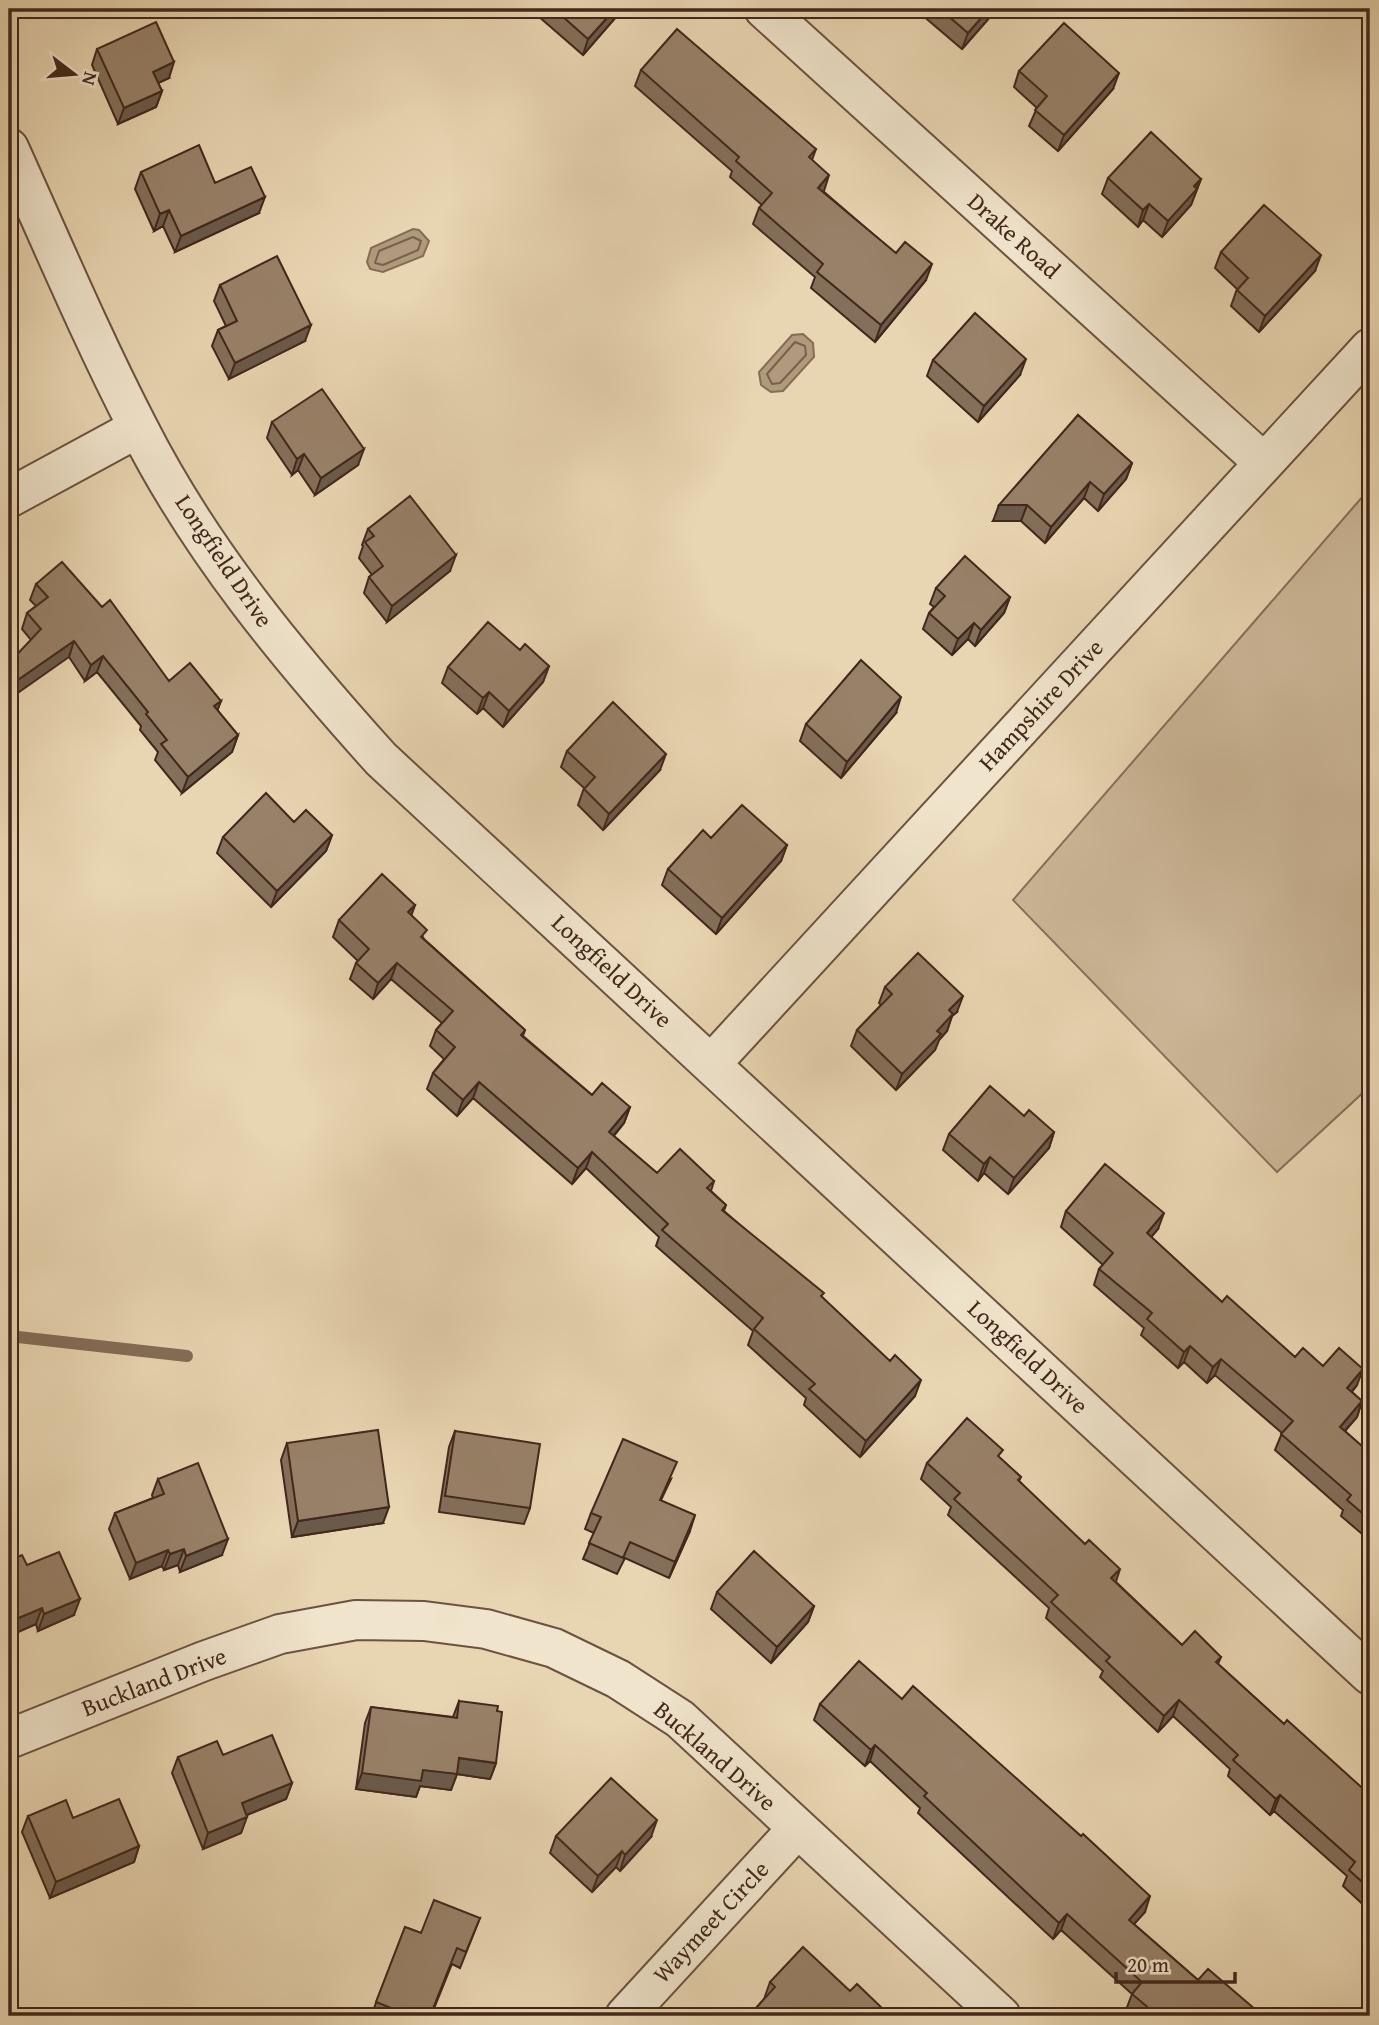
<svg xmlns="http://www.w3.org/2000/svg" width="1379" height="2025" viewBox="0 0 1379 2025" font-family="'Gentium Book Plus',serif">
  <rect width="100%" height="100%" fill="#e8d5b1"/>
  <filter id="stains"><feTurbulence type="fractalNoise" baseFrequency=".00286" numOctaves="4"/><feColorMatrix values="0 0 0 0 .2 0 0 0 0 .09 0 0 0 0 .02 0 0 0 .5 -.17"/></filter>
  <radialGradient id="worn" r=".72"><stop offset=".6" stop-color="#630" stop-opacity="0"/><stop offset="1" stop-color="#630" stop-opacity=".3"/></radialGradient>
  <path fill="#ccb798" stroke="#876f5a" stroke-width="2" d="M 1370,488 L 1370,1094 L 1366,1090 L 1277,1172 L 1013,900 Z"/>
  <path fill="#b09a7e" stroke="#846c56" stroke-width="2" d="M 413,229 L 419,230 L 429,241 L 423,256 L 383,272 L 370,269 L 367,262 L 371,248 Z
    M 803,334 L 813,343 L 814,357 L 783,391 L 771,392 L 761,385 L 759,372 L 792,335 Z
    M 274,2010 L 324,2011 L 329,2016 L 266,2016 Z"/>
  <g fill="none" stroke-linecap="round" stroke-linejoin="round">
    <path stroke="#79604c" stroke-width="2" d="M 413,237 L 421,241 L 418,250 L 383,265 L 375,263 L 379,251 Z
      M 795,342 L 805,346 L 806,355 L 780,383 L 772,384 L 767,374 Z"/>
    <path stroke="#846c56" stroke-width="12" d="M 9,1336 L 187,1356"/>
    <defs>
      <path id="minor" d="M 764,9 L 1264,463
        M 9,148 C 51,241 91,336 138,427 C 200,550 289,657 381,759 L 1370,1675
        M 9,498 L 138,428
        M 712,1063 L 1370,348
        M 9,1739 L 204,1661 L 280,1634 L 356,1620 L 424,1621 L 486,1629 L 554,1648 L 618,1679 L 680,1719 L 1001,2016
        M 625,2016 L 797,1829"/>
    </defs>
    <use href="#minor" stroke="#6c5240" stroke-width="42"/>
    <use href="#minor" stroke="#f0e4cc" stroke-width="38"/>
  </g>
  <path fill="#836f5a" stroke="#42271b" stroke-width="2" d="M 530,9 L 623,9 L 583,55 Z
    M 915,9 L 997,9 L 962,49 Z
    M 97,49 L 169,78 L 158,83 L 162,91 L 156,107 L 118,124 L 92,65 Z
    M 641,70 L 816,149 L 812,160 L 823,191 L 926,280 L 875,342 L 811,288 L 815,277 L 753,224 L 759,208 L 762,205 L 730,177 L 732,171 L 635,86 Z
    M 1019,71 L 1113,89 L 1058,151 L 1029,126 L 1037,108 L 1014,87 Z
    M 141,172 L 215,183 L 259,213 L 175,252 L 163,226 L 154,231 L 135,189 Z
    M 1108,178 L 1201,179 L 1191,205 L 1162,237 L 1143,220 L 1138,227 L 1102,194 Z
    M 1221,252 L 1315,271 L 1259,332 L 1231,306 L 1237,289 L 1215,268 Z
    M 220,285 L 305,341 L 229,379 L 212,346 L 218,330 L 226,326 L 214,301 Z
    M 933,360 L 1020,375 L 978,422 L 927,376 Z
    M 1078,415 L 1132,463 L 1126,479 L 1098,511 L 1084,498 L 1045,543 L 1021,521 L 993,521 Z
    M 272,422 L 358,465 L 315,495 L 298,470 L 292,475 L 267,438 Z
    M 368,529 L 450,571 L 387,622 L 364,593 L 369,577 L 372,575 L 359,558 L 363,546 L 362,545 Z
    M 36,584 L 169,681 L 221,701 L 217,710 L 238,735 L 232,752 L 182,793 L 155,760 L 158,752 L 140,730 L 141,726 L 97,672 L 85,681 L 69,657 L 31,640 L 22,629 L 27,613 L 36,606 L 30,600 Z
    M 936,588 L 1010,597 L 1004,613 L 975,646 L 968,639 L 952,655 L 923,629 L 929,613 L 934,607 L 930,604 Z
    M 520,650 L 549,666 L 543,682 L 503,727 L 483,708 L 477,714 L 442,683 L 448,667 Z
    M 896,713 L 841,778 L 800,741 L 806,724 Z
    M 567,751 L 660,770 L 603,830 L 578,805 L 584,788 L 561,767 Z
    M 294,822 L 332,835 L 326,851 L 271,907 L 217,853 L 223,837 Z
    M 711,838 L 787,845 L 781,861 L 716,934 L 662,885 L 668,869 Z
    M 415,905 L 411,916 L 424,939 L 525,1030 L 523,1036 L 592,1095 L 630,1107 L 624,1123 L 614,1136 L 657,1173 L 714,1181 L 711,1191 L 726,1205 L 724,1211 L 822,1297 L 915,1396 L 860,1457 L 804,1405 L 806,1398 L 748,1345 L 753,1331 L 656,1246 L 659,1237 L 586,1168 L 572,1184 L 473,1098 L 457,1116 L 427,1089 L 433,1073 L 444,1059 L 430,1046 L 436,1030 L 442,1023 L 391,979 L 373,999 L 350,979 L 356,963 L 358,961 L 333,937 L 339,920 Z
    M 885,987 L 957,1012 L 952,1016 L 947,1031 L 939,1040 L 935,1050 L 896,1090 L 851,1046 L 857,1030 L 881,1005 L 879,1003 Z
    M 1024,1116 L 1054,1132 L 1049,1148 L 1008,1194 L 984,1173 L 978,1181 L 943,1150 L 949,1134 Z
    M 1066,1211 L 1158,1229 L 1151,1237 L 1222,1302 L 1295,1357 L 1323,1366 L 1357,1385 L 1352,1392 L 1362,1401 L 1357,1417 L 1345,1431 L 1370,1454 L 1370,1546 L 1367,1543 L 1368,1539 L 1341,1516 L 1343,1510 L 1275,1450 L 1282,1433 L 1215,1375 L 1207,1383 L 1184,1362 L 1178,1368 L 1141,1335 L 1144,1328 L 1094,1285 L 1099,1269 L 1103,1265 L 1061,1227 Z
    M 455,1431 L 530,1508 L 524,1524 L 439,1512 L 449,1447 Z
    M 287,1443 L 383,1523 L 292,1537 L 281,1460 Z
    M 1000,1458 L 1021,1477 L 1019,1481 L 1116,1582 L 1182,1645 L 1221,1657 L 1218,1664 L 1284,1724 L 1370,1795 L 1370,1908 L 1369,1910 L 1343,1886 L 1347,1876 L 1274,1811 L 1270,1815 L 1228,1776 L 1230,1769 L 1173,1716 L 1158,1732 L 1100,1677 L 1103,1671 L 1046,1618 L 1049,1608 L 948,1515 L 951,1507 L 921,1479 L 927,1463 Z
    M 158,1479 L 222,1555 L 180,1572 L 178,1565 L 164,1570 L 162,1566 L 130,1579 L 109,1529 L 115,1513 L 153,1498 L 152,1495 Z
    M 671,1479 L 661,1500 L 690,1531 L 669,1578 L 625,1558 L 617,1574 L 583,1559 L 594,1533 L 585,1529 L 591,1513 Z
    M 9,1561 L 27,1565 L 74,1615 L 38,1631 L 36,1624 L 9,1636 Z
    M 717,1592 L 814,1606 L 808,1622 L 771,1663 L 711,1609 Z
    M 459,1701 L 496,1763 L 490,1779 L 457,1774 L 451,1790 L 420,1786 L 416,1797 L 356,1789 L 365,1723 L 371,1707 L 453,1717 Z
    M 820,1704 L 1145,1912 L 1134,1924 L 1198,1980 L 1263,2016 L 1134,2016 L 1126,2010 L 1132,1994 L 1061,1930 L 1053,1939 L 918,1813 L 920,1808 L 870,1761 L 865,1766 L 814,1720 Z
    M 223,1755 L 292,1783 L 286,1799 L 247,1815 L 241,1833 L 203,1849 L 172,1773 L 178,1757 Z
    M 28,1816 L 73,1818 L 139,1846 L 134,1862 L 50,1898 L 22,1832 Z
    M 556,1836 L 651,1837 L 620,1871 L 616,1867 L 592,1892 L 550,1853 Z
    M 480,1918 L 460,1968 L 452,1964 L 431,2016 L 371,2016 L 405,1927 L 421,1933 Z
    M 770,1982 L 850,1991 L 886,2012 L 884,2016 L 753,2016 L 756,2008 L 764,1999 Z"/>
  <path fill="#6a5a4a" stroke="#42271b" stroke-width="2" d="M 615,9 L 623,9 L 583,55 L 588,39 Z
    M 989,9 L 997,9 L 962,49 L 968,33 Z
    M 174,62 L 169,78 L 147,88 L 153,72 Z
    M 1119,73 L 1113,89 L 1058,151 L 1064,135 Z
    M 162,91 L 156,107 L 118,124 L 124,108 Z
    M 829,175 L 824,191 L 812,204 L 818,188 Z
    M 1201,179 L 1191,205 L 1162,237 L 1168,221 Z
    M 265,197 L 259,213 L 175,252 L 181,236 Z
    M 1149,204 L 1143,220 L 1138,227 L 1143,210 Z
    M 169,210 L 163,226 L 154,231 L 160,214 Z
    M 1321,255 L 1315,271 L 1259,332 L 1265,316 Z
    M 932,264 L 926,280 L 875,342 L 881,325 Z
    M 311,325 L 305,341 L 229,379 L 235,363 Z
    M 1026,359 L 1020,375 L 978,422 L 984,406 Z
    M 364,449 L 358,465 L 315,495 L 321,478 Z
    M 304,454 L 298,470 L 292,475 L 297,459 Z
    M 1132,463 L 1126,479 L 1098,511 L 1104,494 Z
    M 1090,482 L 1084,498 L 1045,543 L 1051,527 Z
    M 999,505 L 1027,505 L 1021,521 L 993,521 Z
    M 456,555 L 450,571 L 387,622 L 392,606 Z
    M 1010,597 L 1004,613 L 975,646 L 981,630 Z
    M 974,623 L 968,639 L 952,655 L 958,639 Z
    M 74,641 L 69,657 L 9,699 L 9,686 Z
    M 103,656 L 97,672 L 85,681 L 91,665 Z
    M 549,666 L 543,682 L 503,727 L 509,711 Z
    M 489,692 L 483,708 L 477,714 L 483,698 Z
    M 901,697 L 896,713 L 841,778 L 847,762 Z
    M 221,701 L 215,717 L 214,706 Z
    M 238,735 L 232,752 L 182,793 L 188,777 Z
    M 666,754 L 660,770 L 603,830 L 609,814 Z
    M 332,835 L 326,851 L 271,907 L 277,891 Z
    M 787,845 L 781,861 L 716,934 L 722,918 Z
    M 415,905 L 409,921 L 408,912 Z
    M 397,963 L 391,979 L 373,999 L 378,983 Z
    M 963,996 L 957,1012 L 952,1016 L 947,1031 L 939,1040 L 935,1050 L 896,1090 L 902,1074 L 937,1031 L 949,1010 Z
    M 479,1082 L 473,1098 L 457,1116 L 463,1100 Z
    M 630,1107 L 624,1123 L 603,1148 L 609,1132 Z
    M 1054,1132 L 1049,1148 L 1008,1194 L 1014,1178 Z
    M 592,1152 L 586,1168 L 572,1184 L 578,1168 Z
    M 990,1157 L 984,1173 L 978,1181 L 984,1164 Z
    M 1164,1213 L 1158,1229 L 1141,1249 L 1147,1233 Z
    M 1190,1346 L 1184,1362 L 1178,1368 L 1184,1352 Z
    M 1221,1359 L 1215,1375 L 1207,1383 L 1213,1367 Z
    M 1363,1369 L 1357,1385 L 1341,1404 L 1347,1388 Z
    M 921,1380 L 915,1396 L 860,1457 L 866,1441 Z
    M 1362,1401 L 1357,1417 L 1334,1443 L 1340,1427 Z
    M 389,1507 L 383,1523 L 292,1537 L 298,1521 Z
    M 695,1515 L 690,1531 L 669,1578 L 675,1562 Z
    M 228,1539 L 222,1555 L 180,1572 L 186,1556 Z
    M 184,1549 L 178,1565 L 164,1570 L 170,1554 Z
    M 168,1550 L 162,1566 L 130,1579 L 136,1563 Z
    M 1120,1569 L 1115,1585 L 1111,1578 Z
    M 80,1599 L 74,1615 L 38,1631 L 44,1614 Z
    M 814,1606 L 808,1622 L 771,1663 L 777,1647 Z
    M 42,1608 L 36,1624 L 9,1636 L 9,1622 Z
    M 1179,1700 L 1173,1716 L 1158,1732 L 1164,1716 Z
    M 875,1745 L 870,1761 L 865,1766 L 871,1750 Z
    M 459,1758 L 496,1763 L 490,1779 L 457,1774 L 451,1790 L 420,1786 L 416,1797 L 356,1789 L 362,1773 Z
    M 292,1783 L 286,1799 L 236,1819 L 242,1803 Z
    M 1280,1795 L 1274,1811 L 1270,1815 L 1276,1799 Z
    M 247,1817 L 241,1833 L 203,1849 L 208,1833 Z
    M 657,1820 L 651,1837 L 620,1871 L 625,1855 Z
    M 139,1846 L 134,1862 L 50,1898 L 56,1882 Z
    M 622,1851 L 616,1867 L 592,1892 L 598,1876 Z
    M 1150,1896 L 1145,1912 L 1123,1936 L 1129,1920 Z
    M 1067,1914 L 1061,1930 L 1053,1939 L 1059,1923 Z"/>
  <path fill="#988169" stroke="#42271b" stroke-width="2" d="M 554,9 L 615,9 L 588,39 Z
    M 940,9 L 989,9 L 968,33 Z
    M 156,22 L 174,62 L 153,72 L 162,91 L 124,108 L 97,49 Z
    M 1064,23 L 1119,73 L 1064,135 L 1035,110 L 1047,96 L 1019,71 Z
    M 677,29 L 816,149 L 809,157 L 829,175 L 818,188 L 896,253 L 905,242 L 932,264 L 881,325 L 817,272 L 823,264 L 759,208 L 772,193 L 736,161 L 739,157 L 641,70 Z
    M 1151,132 L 1201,179 L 1194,186 L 1197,189 L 1168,221 L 1149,204 L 1143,210 L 1108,178 Z
    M 199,145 L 215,183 L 251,167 L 265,197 L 181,236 L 169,210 L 160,214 L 141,172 Z
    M 1264,205 L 1321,255 L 1265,316 L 1237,290 L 1248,278 L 1221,252 Z
    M 277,256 L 311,325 L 235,363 L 218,330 L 237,321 L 220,285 Z
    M 975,313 L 1026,359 L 984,406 L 933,360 Z
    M 322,389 L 364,449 L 321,478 L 304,454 L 297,459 L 272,422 Z
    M 1078,415 L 1132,463 L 1104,494 L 1090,482 L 1051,527 L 1027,505 L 999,505 Z
    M 410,496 L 456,555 L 392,606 L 369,577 L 383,566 L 365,542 L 374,536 L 368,529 Z
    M 965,556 L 1010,597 L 981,630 L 974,623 L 958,639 L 929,613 L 945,596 L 936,588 Z
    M 62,562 L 102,607 L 110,600 L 169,681 L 190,663 L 221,701 L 214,706 L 238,735 L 188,777 L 161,744 L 167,740 L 146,714 L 148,712 L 103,656 L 91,665 L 74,641 L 9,686 L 9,663 L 41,629 L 27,613 L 48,597 L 36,584 Z
    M 488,622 L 520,650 L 525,644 L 549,666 L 509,711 L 489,692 L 483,698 L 448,667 Z
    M 861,660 L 901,697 L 847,762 L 806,724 Z
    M 613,702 L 666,754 L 609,814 L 584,789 L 595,777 L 567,751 Z
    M 266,793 L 294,822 L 306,810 L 332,835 L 277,891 L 223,837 Z
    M 742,805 L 787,845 L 722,918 L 668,869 L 703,830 L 711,838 Z
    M 382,874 L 415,905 L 408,912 L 427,930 L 421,937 L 525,1030 L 521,1035 L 592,1095 L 602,1083 L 630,1107 L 609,1132 L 657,1173 L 680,1149 L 714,1181 L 707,1188 L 726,1205 L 722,1210 L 824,1293 L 821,1296 L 890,1361 L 895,1355 L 921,1380 L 866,1441 L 809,1389 L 815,1384 L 754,1329 L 763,1318 L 662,1230 L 668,1224 L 592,1152 L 578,1168 L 479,1082 L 463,1100 L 433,1073 L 455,1047 L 436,1030 L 453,1011 L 397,963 L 378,983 L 356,963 L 369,949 L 339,920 Z
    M 918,953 L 963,996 L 949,1010 L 953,1014 L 937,1031 L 941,1034 L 902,1074 L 857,1030 L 892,994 L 885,987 Z
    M 990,1086 L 1024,1116 L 1029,1110 L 1054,1132 L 1014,1178 L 990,1157 L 984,1164 L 949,1134 Z
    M 1105,1164 L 1164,1213 L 1147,1233 L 1222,1302 L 1227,1296 L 1295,1357 L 1303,1348 L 1323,1366 L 1339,1348 L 1363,1369 L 1347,1388 L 1362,1401 L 1340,1427 L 1370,1453 L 1370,1520 L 1347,1500 L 1351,1495 L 1281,1434 L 1293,1421 L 1221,1359 L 1213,1367 L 1190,1346 L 1184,1352 L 1147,1319 L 1152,1313 L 1099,1269 L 1113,1253 L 1066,1211 Z
    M 967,1418 L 1003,1450 L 998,1456 L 1021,1477 L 1018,1480 L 1085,1544 L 1089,1540 L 1120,1569 L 1111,1578 L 1182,1645 L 1195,1631 L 1221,1657 L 1216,1662 L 1284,1724 L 1287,1720 L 1370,1795 L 1370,1889 L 1349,1870 L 1355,1862 L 1280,1795 L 1276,1799 L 1233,1760 L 1238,1755 L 1179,1700 L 1164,1716 L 1106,1661 L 1110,1657 L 1051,1602 L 1058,1595 L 954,1499 L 960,1493 L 927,1463 Z
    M 378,1430 L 389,1507 L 298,1521 L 287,1443 Z
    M 455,1431 L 540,1444 L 530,1508 L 445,1496 Z
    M 623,1439 L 677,1462 L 660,1500 L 695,1515 L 675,1562 L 630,1542 L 623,1558 L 589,1543 L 601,1517 L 591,1513 Z
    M 198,1463 L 228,1539 L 186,1556 L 184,1549 L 170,1554 L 168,1550 L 136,1563 L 115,1513 L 164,1494 L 158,1479 Z
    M 754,1551 L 814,1606 L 777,1647 L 717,1592 Z
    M 59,1552 L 80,1599 L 44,1614 L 42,1608 L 9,1622 L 9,1561 L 22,1555 L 27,1565 Z
    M 859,1661 L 902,1699 L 913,1686 L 1081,1836 L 1083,1834 L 1150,1896 L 1129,1920 L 1198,1980 L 1208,1969 L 1263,2016 L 1179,2016 L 1175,2013 L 1171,2016 L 1158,2016 L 1132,1994 L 1142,1982 L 1067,1914 L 1059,1923 L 924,1796 L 927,1793 L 875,1745 L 871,1750 L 820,1704 Z
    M 459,1701 L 498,1706 L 497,1711 L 502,1712 L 496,1763 L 459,1758 L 457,1774 L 423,1770 L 421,1781 L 362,1773 L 371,1707 L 457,1718 Z
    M 272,1735 L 292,1783 L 242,1803 L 247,1817 L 208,1833 L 178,1757 L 217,1741 L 223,1755 Z
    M 611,1778 L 657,1820 L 625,1855 L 622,1851 L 598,1876 L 556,1836 Z
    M 119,1799 L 139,1846 L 56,1882 L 28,1816 L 66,1800 L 73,1818 Z
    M 434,1900 L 480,1918 L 466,1952 L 457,1948 L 430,2016 L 411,2016 L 376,2002 L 405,1927 L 421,1933 Z
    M 803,1947 L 850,1991 L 857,1984 L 886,2012 L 881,2016 L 764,2016 L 756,2008 L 775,1987 L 770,1982 Z"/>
  <g text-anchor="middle" stroke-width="7" stroke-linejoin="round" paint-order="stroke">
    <g font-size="24" fill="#42271b" stroke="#f0e4cc">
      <text transform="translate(1014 236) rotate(42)" y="8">Drake Road</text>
      <text transform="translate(224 561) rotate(56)" y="8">Longfield Drive</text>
      <text transform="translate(1041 705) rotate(-47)" y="8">Hampshire Drive</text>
      <text transform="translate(612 971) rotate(43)" y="8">Longfield Drive</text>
      <text transform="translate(1028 1357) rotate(43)" y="8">Longfield Drive</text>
      <text transform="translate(154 1682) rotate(-21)" y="8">Buckland Drive</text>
      <text transform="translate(715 1756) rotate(41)" y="8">Buckland Drive</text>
      <text transform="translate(711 1922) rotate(-47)" y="8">Waymeet Circle</text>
    </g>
  </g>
  <rect width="1379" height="2025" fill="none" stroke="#e8d5b1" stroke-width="35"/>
  <rect x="10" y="10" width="1358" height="2004" fill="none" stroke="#42271b" stroke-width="3.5"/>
  <rect x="18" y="18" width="1344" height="1990" fill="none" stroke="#42271b" stroke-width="2"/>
  <g transform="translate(74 74) rotate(106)" stroke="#f0e4cc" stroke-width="5" paint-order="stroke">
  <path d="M0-5L12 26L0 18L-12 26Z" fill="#42271b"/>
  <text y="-10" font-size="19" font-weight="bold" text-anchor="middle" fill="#42271b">N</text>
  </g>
  <path d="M1116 1972v10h119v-10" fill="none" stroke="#42271b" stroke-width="3.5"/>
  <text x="1127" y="1972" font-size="21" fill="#42271b" stroke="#f0e4cc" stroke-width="5" paint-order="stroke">20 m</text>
  <rect width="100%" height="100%" filter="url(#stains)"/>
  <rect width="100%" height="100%" fill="url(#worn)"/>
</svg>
